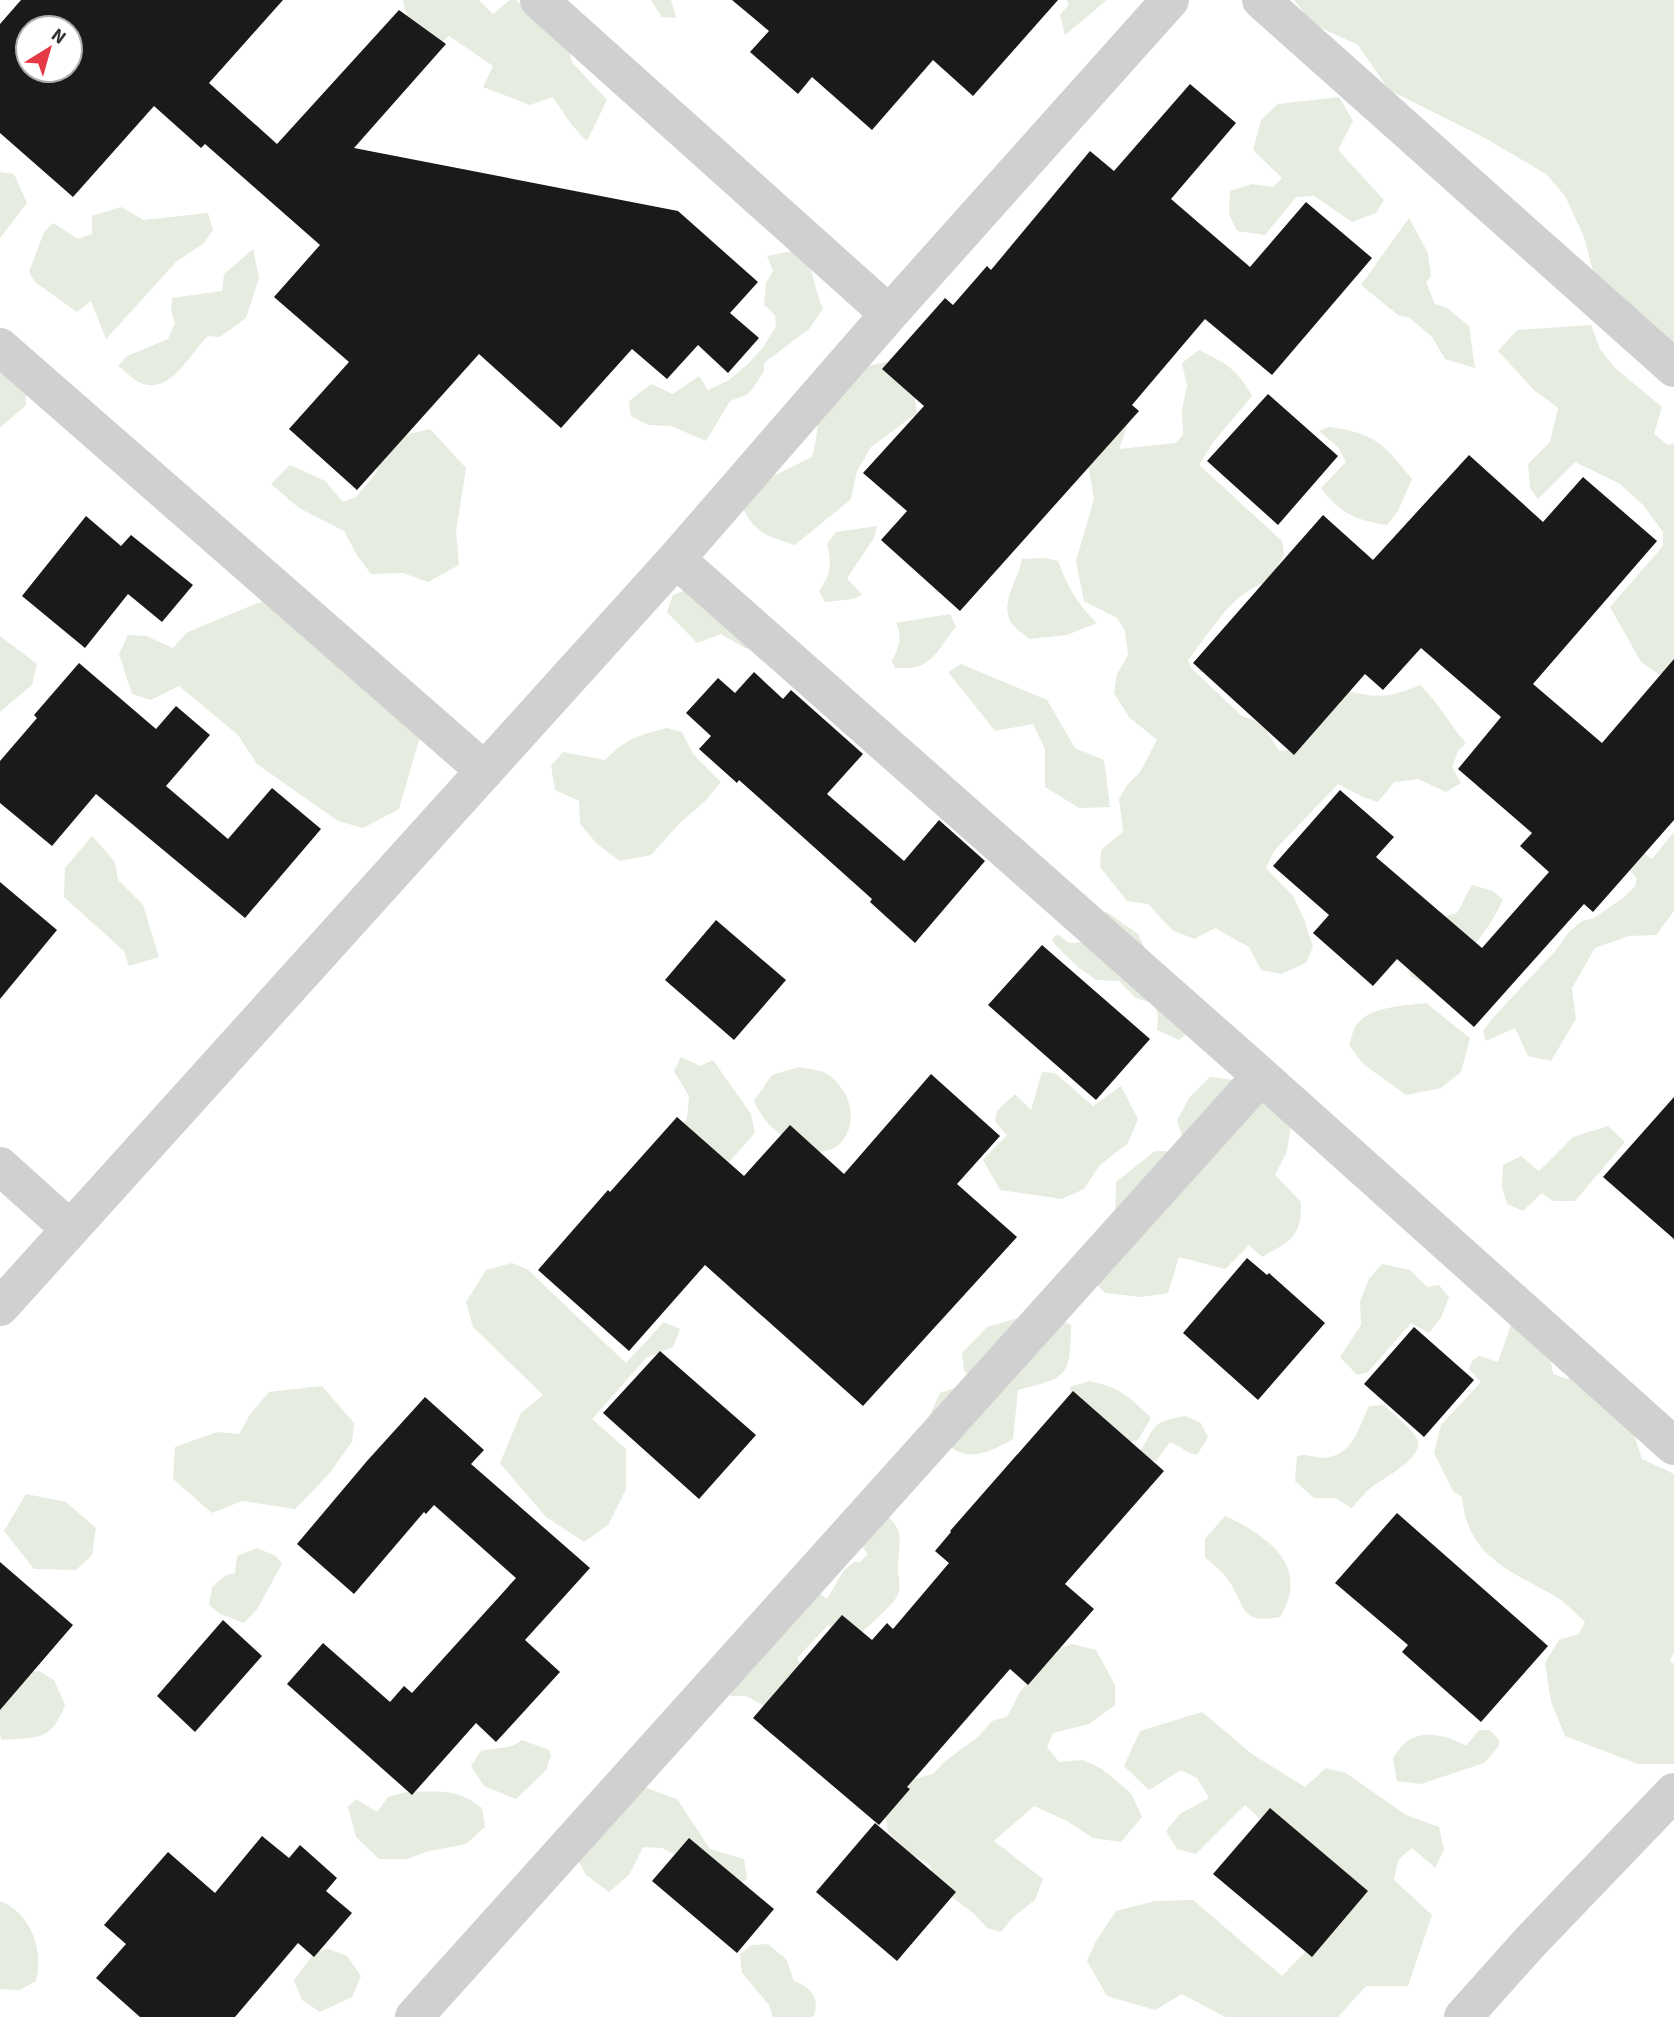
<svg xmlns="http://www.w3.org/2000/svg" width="1674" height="2017" viewBox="0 0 1674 2017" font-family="'Source Sans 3',sans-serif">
  <rect width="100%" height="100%" fill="#fff"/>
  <path fill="#e6ecdf" d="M 403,0 L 479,0 L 493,14 L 510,0 L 516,0 L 537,16 L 567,41 L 572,62 L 607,100 L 587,141 C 574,130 563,112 553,97 L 530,105 L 483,87 L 493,66 L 449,36 L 437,46 C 420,33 406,22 403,0 Z
    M 651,0 L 671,0 L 676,18 L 662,17 Z
    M 1066,0 L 1107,0 L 1065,35 L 1060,15 L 1069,4 Z
    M 1294,0 L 1674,0 L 1674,356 L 1600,297 L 1584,237 L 1565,196 L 1546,174 L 1483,137 L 1389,90 L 1358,45 L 1313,24 Z
    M 1339,97 L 1353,121 L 1338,150 L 1384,200 L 1376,213 L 1352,222 L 1314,196 L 1296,197 L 1265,235 L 1237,231 L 1229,214 L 1230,191 L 1252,184 L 1273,187 L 1282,178 L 1253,150 L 1261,120 L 1278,104 Z
    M 0,172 L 14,174 L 27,203 L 0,238 Z
    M 121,207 L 144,220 L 208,213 L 213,230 L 203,244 L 177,261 L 106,339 L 91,301 L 77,312 L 35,282 L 29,272 L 44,232 L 53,223 L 78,239 L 92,234 L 92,216 Z
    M 1409,218 L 1428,253 L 1431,276 L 1426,282 L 1435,304 L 1447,308 L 1469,326 L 1475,368 L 1445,359 L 1432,337 L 1410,318 L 1398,315 L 1361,285 Z
    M 253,249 L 259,278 L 246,318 L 220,337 L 208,336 C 189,354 171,395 141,383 C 133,380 125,371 118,366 L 127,356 L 168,339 L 175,323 L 171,310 L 172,298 L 222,291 L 224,274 Z
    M 803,249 C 813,268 814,289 823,309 L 809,329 L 764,363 L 764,371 L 754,387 L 748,394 L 730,401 L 706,441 L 671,426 L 648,425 L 631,416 L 629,401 L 651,384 L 673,394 L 699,376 L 708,390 L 729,380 L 748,364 L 764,346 L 776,326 L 775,315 L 764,305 L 766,283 L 773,271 L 767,256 Z
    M 1591,325 L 1600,349 L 1616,369 L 1662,407 L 1654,434 L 1668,445 L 1674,443 L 1674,663 L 1660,675 L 1641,662 L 1610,607 L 1663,546 L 1663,532 L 1643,505 L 1620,484 L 1575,462 L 1538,499 L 1530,488 L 1528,464 L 1550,442 L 1558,408 L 1534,390 L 1498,351 L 1517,330 Z
    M 1199,350 C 1227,364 1236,368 1252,396 L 1214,441 L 1199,465 L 1282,541 L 1284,555 L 1269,581 C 1232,592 1211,631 1188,660 L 1191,668 L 1242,716 L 1254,720 L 1266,729 L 1279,751 L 1299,749 L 1343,690 C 1378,698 1386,699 1420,685 C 1438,702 1449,724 1466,743 L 1458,751 L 1452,767 L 1461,783 L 1446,792 L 1418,779 L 1394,782 L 1378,802 L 1363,797 L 1338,784 L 1274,851 L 1266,868 L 1293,896 L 1304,919 L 1313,947 L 1306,963 L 1281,974 L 1261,970 L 1249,947 L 1215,928 L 1194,939 L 1172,930 L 1148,904 L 1127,901 L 1100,867 L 1101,850 L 1123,832 L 1119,799 L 1127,785 L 1140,772 L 1157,740 L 1129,717 L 1114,693 L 1117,674 L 1128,655 L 1125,631 L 1117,618 L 1084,601 L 1076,561 L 1094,499 L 1089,469 L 1034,453 L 1129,421 L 1119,449 L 1176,443 L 1183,435 L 1182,410 L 1187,386 L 1182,363 Z
    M 0,356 L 25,377 L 26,405 L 0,428 Z
    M 886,362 L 912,378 L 917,413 L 871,447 L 857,471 L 851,499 L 795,545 C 759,534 751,530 737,494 L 812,457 L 816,440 L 822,385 L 846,371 Z
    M 1329,427 C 1375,433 1384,444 1412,479 L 1398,511 L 1387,525 C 1355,520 1341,514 1321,488 L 1346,462 L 1338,447 L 1319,431 Z
    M 430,429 L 466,468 L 456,532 L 459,565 L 428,582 L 403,573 L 371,574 L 357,555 L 344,531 L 299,508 L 271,484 L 290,465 L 325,481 L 343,502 L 356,497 L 377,472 L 375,461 L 392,438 Z
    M 877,526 L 874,538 L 847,578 L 862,595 L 853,599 L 825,602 L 819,591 C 831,575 832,564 827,544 L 836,532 Z
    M 1045,558 L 1058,561 C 1067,586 1078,605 1097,623 L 1067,635 L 1029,639 C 1024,634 1016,629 1012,624 C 998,604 1019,579 1022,559 Z
    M 300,588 L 428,709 L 399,809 L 363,828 L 338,821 L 257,764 L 238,735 L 179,686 L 151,700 L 132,694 L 119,654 L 128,635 L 146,636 L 173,648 L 186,633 L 255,604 Z
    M 688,589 L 758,651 L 745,648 L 721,634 L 697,643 L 667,612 L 673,595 Z
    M 950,614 L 956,627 C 934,653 933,671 895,668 L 892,661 C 899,646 903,638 896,623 Z
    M 0,636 L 37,664 L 32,685 L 0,712 Z
    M 961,664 L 1047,700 L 1075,748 L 1104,760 L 1110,807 L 1079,808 L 1045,787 L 1045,749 L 1033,724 L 995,731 L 948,672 Z
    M 667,728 L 682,732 L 693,754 L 721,782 L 706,800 L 680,823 L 651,855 L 620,861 L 597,844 L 580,824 L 579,801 L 555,790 L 551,766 L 563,752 L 605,760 C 625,739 639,735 667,728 Z
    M 1612,831 L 1652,859 L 1674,832 L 1674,911 L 1656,935 L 1629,936 L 1595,948 L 1572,988 L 1576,1019 L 1551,1061 L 1528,1056 L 1515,1028 L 1486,1041 L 1483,1031 L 1491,1020 L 1557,949 L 1568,933 L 1582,921 L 1594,918 L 1624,897 L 1635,886 L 1637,878 L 1623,863 Z
    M 92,836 L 115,862 L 118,880 L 143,905 L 159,957 L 129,966 L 124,951 L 64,897 L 65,868 Z
    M 1472,885 L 1493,891 L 1503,900 C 1482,943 1464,956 1428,986 L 1410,976 L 1407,963 L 1435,919 L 1457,913 Z
    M 1107,912 L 1138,934 L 1186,1034 L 1179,1040 L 1157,1030 L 1158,1016 L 1155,1004 L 1136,998 L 1119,981 L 1096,980 L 1078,967 L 1055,945 L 1052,940 L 1055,936 L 1059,935 L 1069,943 L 1088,942 L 1093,916 Z
    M 1426,1003 L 1470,1038 L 1461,1072 L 1441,1088 L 1406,1095 L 1363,1064 L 1349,1045 C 1351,1040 1352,1034 1354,1029 C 1365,1006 1404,1006 1426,1003 Z
    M 681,1057 L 700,1066 L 713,1060 L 751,1114 L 755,1133 L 728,1163 L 669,1144 L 687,1118 L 689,1096 L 674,1071 Z
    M 799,1067 C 809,1069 823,1070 830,1076 C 874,1111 842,1179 789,1140 C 769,1126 765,1123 754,1101 L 772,1075 Z
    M 1042,1072 L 1055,1073 L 1093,1106 L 1121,1086 L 1138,1119 L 1128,1143 L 1099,1166 L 1084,1189 L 1062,1199 L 1000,1190 L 983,1160 L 1007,1135 L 995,1122 L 997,1111 L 1015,1094 L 1031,1110 Z
    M 1210,1077 L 1234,1080 L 1294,1102 L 1287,1151 L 1275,1175 L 1301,1202 C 1302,1237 1290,1241 1262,1257 L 1249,1245 L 1225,1269 L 1179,1257 L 1168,1293 L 1141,1297 L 1105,1293 L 1086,1275 L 1115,1225 L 1116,1182 L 1155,1151 L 1187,1152 L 1177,1120 L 1190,1097 Z
    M 1608,1126 L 1625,1142 L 1575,1201 L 1553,1201 L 1542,1193 L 1523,1211 L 1507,1204 L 1502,1187 L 1503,1165 L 1521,1156 L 1539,1171 L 1573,1137 Z
    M 512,1263 L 527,1269 L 626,1363 L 664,1322 L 680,1329 L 673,1347 L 646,1358 L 592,1419 L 626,1449 L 626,1489 L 608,1525 L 584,1542 L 546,1517 L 500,1463 L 521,1413 L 543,1395 L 473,1327 L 466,1302 L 486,1270 Z
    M 1382,1264 L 1410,1270 L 1427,1287 L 1439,1285 L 1449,1297 L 1441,1318 L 1429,1333 L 1411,1323 L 1368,1372 L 1357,1375 L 1340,1357 L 1361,1325 L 1360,1301 L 1369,1279 Z
    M 1046,1314 L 1071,1325 C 1070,1378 1068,1377 1018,1390 L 1013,1439 C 971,1463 955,1461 928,1419 L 940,1393 L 960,1386 L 980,1388 L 964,1371 L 962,1353 L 987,1327 L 1015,1319 Z
    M 1512,1322 L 1550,1357 L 1553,1374 L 1568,1379 L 1593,1365 L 1633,1431 L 1642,1459 L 1674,1474 L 1674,1652 L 1670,1661 L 1674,1664 L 1674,1764 L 1638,1764 L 1565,1736 L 1551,1702 L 1545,1663 L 1559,1640 L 1579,1634 L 1585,1622 C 1575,1613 1566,1603 1555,1596 C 1511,1571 1467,1557 1462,1497 L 1453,1491 L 1434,1453 L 1441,1425 L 1481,1382 L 1469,1369 L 1472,1361 L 1479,1356 L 1498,1362 Z
    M 1089,1381 C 1119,1387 1129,1396 1151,1418 L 1138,1440 L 1117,1445 L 1075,1408 L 1070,1387 Z
    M 322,1386 L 354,1423 L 352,1442 L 328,1475 L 295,1509 L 242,1501 L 212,1513 L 173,1479 L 175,1447 L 217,1432 L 239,1434 L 249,1416 L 269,1392 Z
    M 1384,1405 C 1392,1413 1416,1431 1418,1442 C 1421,1461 1378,1480 1367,1491 C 1362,1496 1357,1502 1352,1508 L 1335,1498 L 1314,1498 L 1295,1481 L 1297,1456 C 1307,1453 1314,1458 1324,1458 C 1354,1455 1358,1428 1369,1406 Z
    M 1185,1416 L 1201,1423 L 1208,1437 L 1197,1455 C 1186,1453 1181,1446 1170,1442 L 1156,1461 L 1142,1460 L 1138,1454 C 1158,1426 1147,1423 1185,1416 Z
    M 26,1494 L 66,1502 L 96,1528 L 92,1555 L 76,1570 L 34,1569 L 4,1531 Z
    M 878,1509 C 905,1527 900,1537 898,1566 C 897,1577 903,1587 896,1598 C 886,1612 869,1625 856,1637 L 848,1639 L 828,1625 L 797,1658 L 808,1678 L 779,1714 L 746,1696 L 731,1696 L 724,1685 L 814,1588 L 827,1599 L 844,1570 L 854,1562 L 860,1562 L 868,1554 L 856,1539 Z
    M 1225,1516 C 1268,1536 1311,1566 1280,1617 C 1239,1624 1247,1608 1229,1581 C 1223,1572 1213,1565 1205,1557 L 1205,1539 Z
    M 257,1548 L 276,1556 L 282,1564 L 257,1609 L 244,1623 L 220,1614 L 209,1605 L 212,1587 L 226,1575 L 235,1573 L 237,1556 Z
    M 1072,1644 L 1096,1650 L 1115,1685 L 1115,1705 L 1089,1724 L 1053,1733 L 1047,1747 L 1059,1762 L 1083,1760 L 1102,1769 L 1131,1793 L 1142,1817 L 1121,1842 L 1093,1838 L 1067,1821 L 1034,1806 L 994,1841 L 1043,1879 L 1035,1900 L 1013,1917 L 1001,1932 L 987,1928 L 973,1913 L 939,1887 L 929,1864 L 910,1854 L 888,1832 L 885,1813 L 914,1779 L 933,1774 L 944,1762 L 979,1736 L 992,1721 L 1007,1717 L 1020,1692 L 1056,1650 Z
    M 39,1671 L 54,1680 L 65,1705 C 51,1742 37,1737 2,1740 L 0,1736 L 0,1703 L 23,1673 Z
    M 1202,1712 L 1252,1754 L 1305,1787 L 1326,1768 L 1346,1773 L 1406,1815 L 1439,1827 L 1444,1850 L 1435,1868 L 1412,1848 L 1398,1860 L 1394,1880 L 1432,1915 L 1408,1986 L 1366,1986 L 1338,2017 L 1225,2017 L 1182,1994 L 1155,2010 L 1107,1996 L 1087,1961 L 1096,1941 L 1116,1911 L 1155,1901 L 1193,1900 L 1282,1976 L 1351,1904 L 1245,1805 L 1196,1854 L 1177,1849 L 1166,1831 L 1180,1814 L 1209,1798 L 1197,1778 L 1181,1770 L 1149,1790 L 1124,1766 L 1140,1731 Z
    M 1479,1730 L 1490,1730 L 1499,1740 L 1499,1746 L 1484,1763 L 1421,1784 L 1397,1781 L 1393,1758 C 1397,1753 1402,1744 1407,1741 C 1426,1729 1449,1736 1466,1746 Z
    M 522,1740 L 549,1750 L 551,1755 L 546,1770 L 516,1799 L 484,1786 L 471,1766 L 481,1751 C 498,1747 509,1750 522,1740 Z
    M 638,1785 L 677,1799 L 710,1849 L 744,1859 L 747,1878 L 732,1894 L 682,1866 L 674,1854 L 662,1848 L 643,1847 L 629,1875 L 609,1892 L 586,1875 L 573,1851 Z
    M 406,1792 C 437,1792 456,1787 482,1808 L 485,1827 L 466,1844 L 429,1851 L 407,1859 L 379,1859 L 356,1837 L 348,1807 L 356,1799 L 377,1812 L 388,1797 Z
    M 0,1901 C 31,1913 44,1950 36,1981 L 20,1990 L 0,1989 Z
    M 768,1944 L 786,1959 L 794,1981 C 811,1987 821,1999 813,2017 L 773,2017 L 769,2005 L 742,1973 L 740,1954 L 752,1945 Z
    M 328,1949 L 347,1956 L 361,1976 L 352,1997 L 320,2012 L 302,2000 L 294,1980 L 315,1952 Z"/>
  <path fill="#1a1a1a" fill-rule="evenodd" d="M 21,0 L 283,0 L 209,83 L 277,144 L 399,10 L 446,44 L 354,148 L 678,211 L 758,282 L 730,313 L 759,338 L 728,373 L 698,345 L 667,379 L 632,349 L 561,428 L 479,354 L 357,490 L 289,429 L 349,362 L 274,297 L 320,245 L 205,144 L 201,148 L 154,106 L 73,197 L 0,133 L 0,24 ZM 28,28 L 70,28 L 70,70 L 28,70 Z
    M 732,0 L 1058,0 L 973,96 L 933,60 L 872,130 L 812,77 L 798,94 L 750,52 L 769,31 Z
    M 1190,84 L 1236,123 L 1171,199 L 1250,267 L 1306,202 L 1372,258 L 1272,375 L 1205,319 L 1132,405 L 1139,411 L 960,611 L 881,540 L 907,511 L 863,473 L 924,406 L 882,369 L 945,298 L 953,305 L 987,266 L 991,270 L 1090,151 L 1114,171 Z
    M 1268,394 L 1338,456 L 1278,525 L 1207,461 Z
    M 1469,455 L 1543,522 L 1583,477 L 1657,541 L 1533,684 L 1602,743 L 1674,659 L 1674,820 L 1593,912 L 1584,904 L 1474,1027 L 1397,959 L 1373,986 L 1313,933 L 1329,915 L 1273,866 L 1340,790 L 1394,837 L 1376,857 L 1482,948 L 1549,872 L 1520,846 L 1532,833 L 1458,769 L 1501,717 L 1421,648 L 1383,690 L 1365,674 L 1294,755 L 1193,663 L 1323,515 L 1373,560 Z
    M 86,516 L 121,546 L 131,535 L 193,585 L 162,622 L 128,594 L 85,648 L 22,596 Z
    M 79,663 L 156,729 L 176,706 L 210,735 L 166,786 L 228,839 L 272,788 L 321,829 L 245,918 L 96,794 L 52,846 L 0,803 L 0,761 L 37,718 L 34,715 Z
    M 754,672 L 783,699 L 791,690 L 863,754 L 827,794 L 904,861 L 939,820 L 985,861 L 915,943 L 870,902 L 872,899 L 739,780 L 737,783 L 699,749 L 711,736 L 686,713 L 718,678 L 735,693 Z
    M 0,882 L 57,930 L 0,999 Z
    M 716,920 L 786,980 L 734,1040 L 665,980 Z
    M 1042,945 L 1150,1039 L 1096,1100 L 988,1005 Z
    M 931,1074 L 1000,1136 L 957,1184 L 1017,1237 L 863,1406 L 705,1265 L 629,1351 L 538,1270 L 608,1190 L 610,1192 L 677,1117 L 744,1176 L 790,1125 L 844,1174 Z
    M 1674,1097 L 1674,1239 L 1603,1177 Z
    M 1247,1258 L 1267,1275 L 1269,1273 L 1325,1323 L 1258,1400 L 1183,1333 Z
    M 1414,1327 L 1474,1380 L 1424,1437 L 1364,1384 Z
    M 660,1351 L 756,1435 L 699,1499 L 603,1413 Z
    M 1073,1391 L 1164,1471 L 1065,1584 L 1094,1609 L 1028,1685 L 1010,1669 L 907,1787 L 910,1789 L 879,1825 L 753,1718 L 842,1615 L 872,1640 L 887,1623 L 893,1629 L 949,1563 L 935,1551 L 951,1532 L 950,1531 Z
    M 425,1397 L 484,1450 L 471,1464 L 590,1568 L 525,1640 L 560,1672 L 496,1742 L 476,1723 L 412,1795 L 287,1684 L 323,1643 L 390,1702 L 404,1686 L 412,1693 L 516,1578 L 434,1505 L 426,1514 L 424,1512 L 354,1594 L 297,1544 L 367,1461 Z
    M 1397,1513 L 1548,1646 L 1481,1722 L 1402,1652 L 1408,1645 L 1335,1583 Z
    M 0,1562 L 73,1625 L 0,1710 Z
    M 223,1620 L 262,1656 L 195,1732 L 157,1696 Z
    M 1270,1808 L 1368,1891 L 1312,1957 L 1213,1874 Z
    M 875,1823 L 956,1892 L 897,1961 L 816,1892 Z
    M 262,1836 L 289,1858 L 300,1845 L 337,1878 L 326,1891 L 352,1913 L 314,1957 L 298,1943 L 235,2017 L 140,2017 L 96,1978 L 126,1944 L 104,1925 L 168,1852 L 215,1893 Z
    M 689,1838 L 774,1909 L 737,1953 L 652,1881 Z"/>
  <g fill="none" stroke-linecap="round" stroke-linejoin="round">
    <path stroke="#d0d0d0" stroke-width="38" d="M 539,0 L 889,314
      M 1261,0 L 1674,368
      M 0,347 L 485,771
      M 676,559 L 1261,1076 L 1674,1446
      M 0,1166 L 70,1229
      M 0,1307 L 676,559 L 889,314 L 1170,0
      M 414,2017 L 1261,1076
      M 1463,2017 L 1531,1941 L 1674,1792"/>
  </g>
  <g transform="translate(49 49) rotate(37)"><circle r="33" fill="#ffffff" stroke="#adadad" stroke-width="2"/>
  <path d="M0-5L12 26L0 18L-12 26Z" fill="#e63946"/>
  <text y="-10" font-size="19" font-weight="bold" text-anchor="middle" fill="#333333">N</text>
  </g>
</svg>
